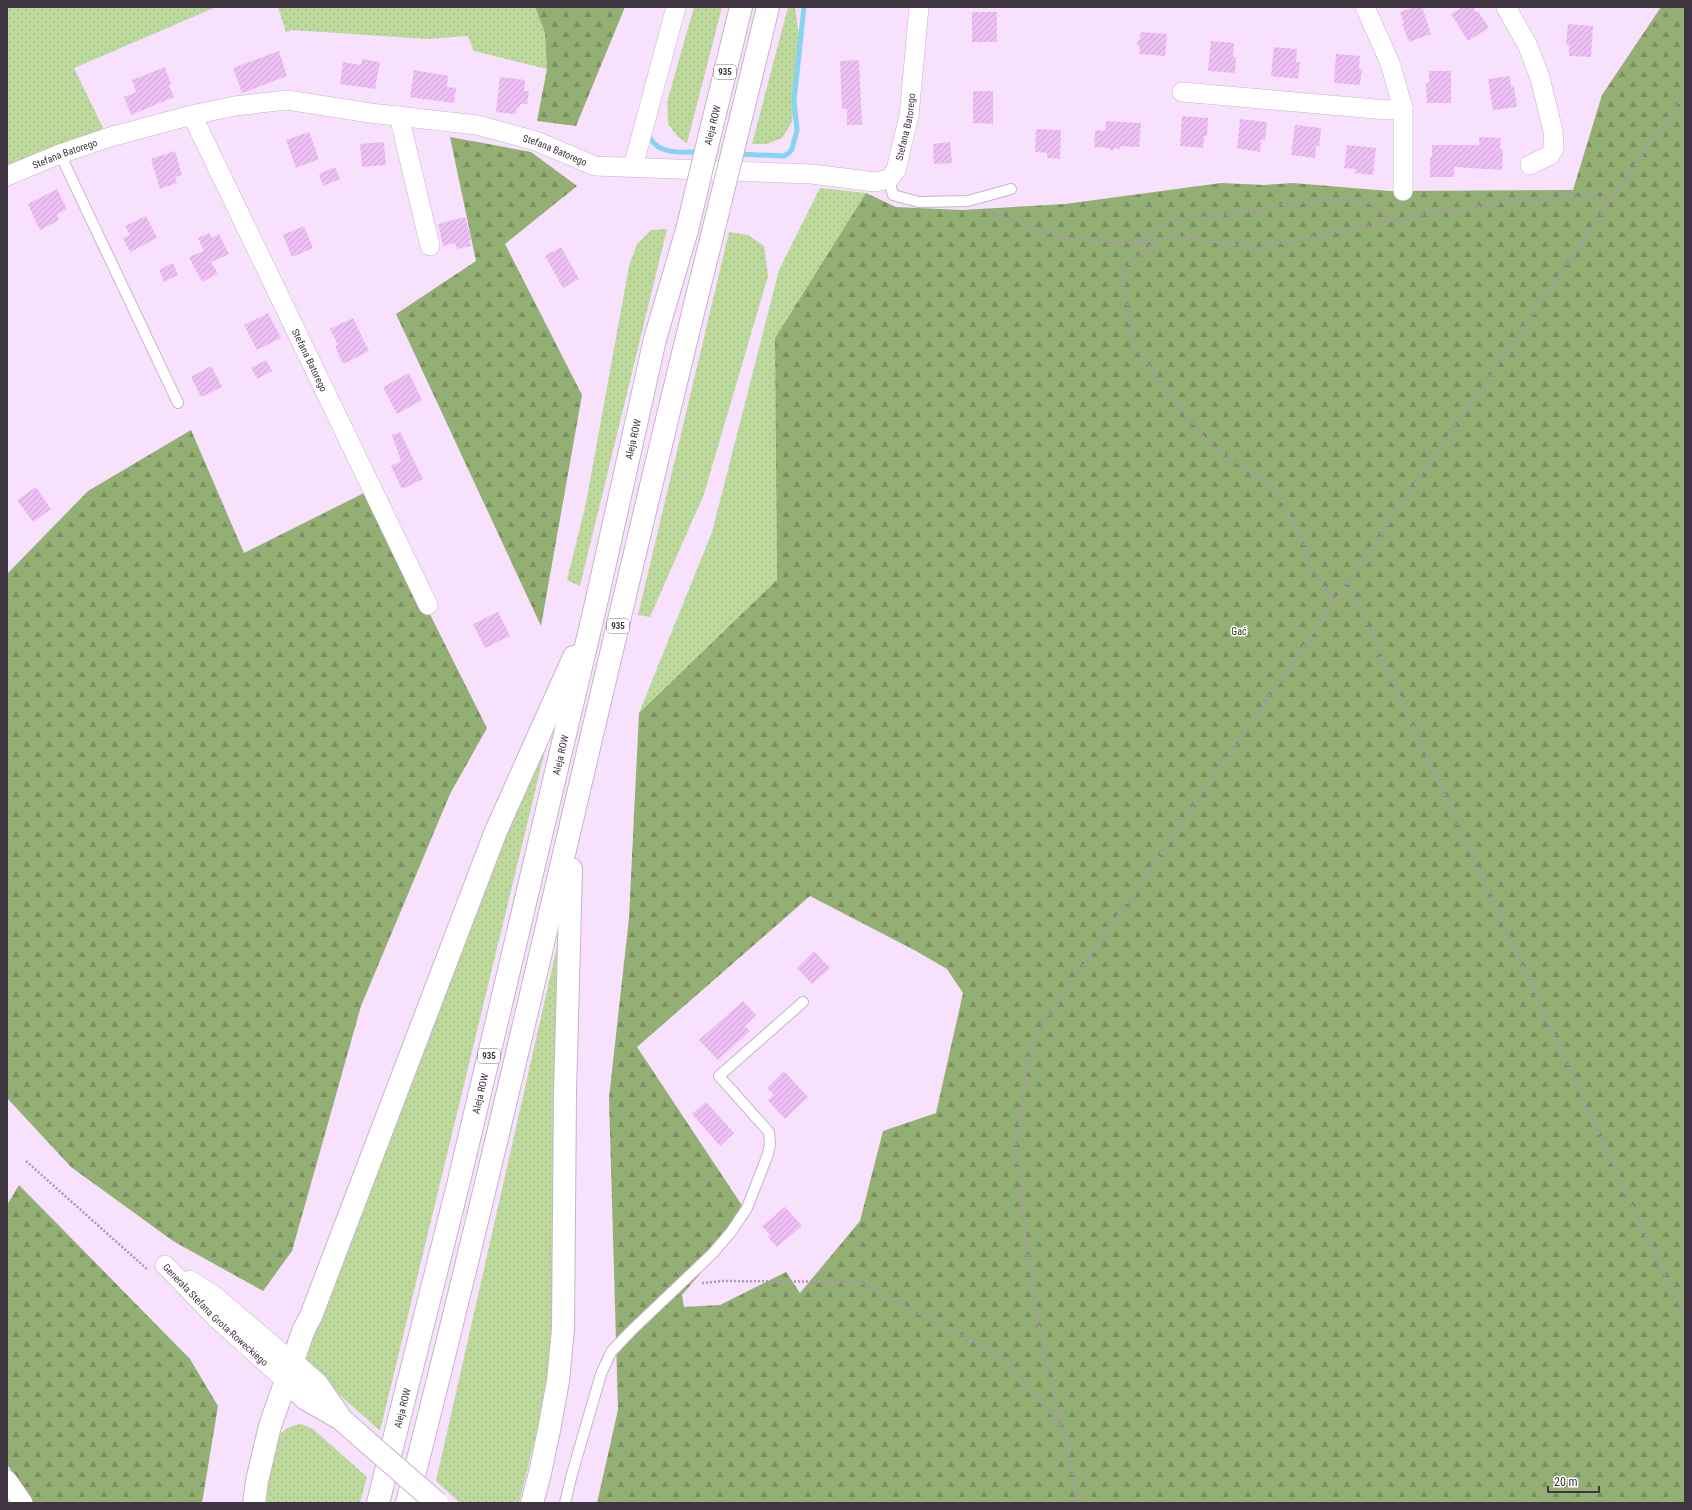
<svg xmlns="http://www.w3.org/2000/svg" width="1692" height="1510" viewBox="0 0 1692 1510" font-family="'Roboto Condensed',sans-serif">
  <defs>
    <pattern id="grass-dots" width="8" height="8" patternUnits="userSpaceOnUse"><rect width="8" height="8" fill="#bdda9c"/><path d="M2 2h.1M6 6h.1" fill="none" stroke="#a4bc87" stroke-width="1.8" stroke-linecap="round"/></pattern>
    <pattern id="forest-firs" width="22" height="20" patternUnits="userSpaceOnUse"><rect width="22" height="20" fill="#93af73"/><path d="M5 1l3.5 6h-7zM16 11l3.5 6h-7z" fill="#798f60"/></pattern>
    <pattern id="building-hatch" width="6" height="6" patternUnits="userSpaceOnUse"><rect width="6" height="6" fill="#eebff4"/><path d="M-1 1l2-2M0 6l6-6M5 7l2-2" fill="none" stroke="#cda5d2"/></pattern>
  </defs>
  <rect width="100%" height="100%" fill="#f8e1fc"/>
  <path fill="url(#grass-dots)" d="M 7,7 L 216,7 L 74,68 L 105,132 L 7,165 Z
    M 278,7 L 535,7 L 545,33 L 547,69 L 474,51 L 468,36 L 428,39 L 292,30 L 286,32 Z
    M 694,7 L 722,7 L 687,143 L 678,137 L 668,124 L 667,102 Z
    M 788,7 L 795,7 L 800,42 L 792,122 L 782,138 L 767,144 L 752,144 Z
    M 820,188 L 866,193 L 775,338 L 777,580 L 639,713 L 712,532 L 779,270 Z
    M 667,229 L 580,586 L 567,580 L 586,503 L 629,266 L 637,244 L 651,230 Z
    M 729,232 L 748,235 L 764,246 L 768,276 L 704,494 L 650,617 L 638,615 Z
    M 555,709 L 380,1431 L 304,1363 L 455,961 Z
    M 560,933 L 554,1295 L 547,1391 L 519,1503 L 460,1503 L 436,1481 Z
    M 301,1424 L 313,1429 L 367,1477 L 360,1503 L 265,1503 C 268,1489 273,1446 280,1435 C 285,1428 293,1425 301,1424 Z"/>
  <path fill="url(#forest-firs)" fill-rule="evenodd" d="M 535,7 L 625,7 L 576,126 L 537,121 L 547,69 L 545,33 Z
    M 1661,7 L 1685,7 L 1685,1503 L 597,1503 L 618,1410 L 609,1098 L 629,918 L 639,713 L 777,580 L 775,338 L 866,193 L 896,207 L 962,210 L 1065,204 L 1221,183 L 1264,185 L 1293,183 L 1389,191 L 1573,190 L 1602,95 ZM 810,896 L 916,951 L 947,969 L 963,993 L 936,1113 L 883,1131 L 860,1221 L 800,1293 L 786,1272 L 720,1305 L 684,1307 L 682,1295 L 749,1216 L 637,1047 Z
    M 450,137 L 531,152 L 577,186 L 505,244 L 582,395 L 541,626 L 396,314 L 476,261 Z
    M 191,430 L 244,553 L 368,491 L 487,728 L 450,794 L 361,1006 L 292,1251 L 263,1291 L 173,1241 L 71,1167 L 7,1098 L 7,574 L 88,491 Z
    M 19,1185 L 190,1359 L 218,1406 L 202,1503 L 33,1503 L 7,1464 L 7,1205 Z"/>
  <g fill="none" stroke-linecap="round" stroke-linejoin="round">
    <path stroke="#86d3f3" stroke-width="5" d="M 651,139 C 660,155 683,152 700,152
      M 738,154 L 784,156 L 789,153 L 792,149 L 797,130 L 794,101 L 804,7"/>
  </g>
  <path fill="url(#building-hatch)" d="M 1413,7 L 1422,7 L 1431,34 L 1409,42 L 1402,24 L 1404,23 L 1400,12 Z
    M 1463,7 L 1473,7 L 1476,12 L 1478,11 L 1489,28 L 1468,41 L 1451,14 Z
    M 972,12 L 997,12 L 997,42 L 972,42 Z
    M 1568,24 L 1593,26 L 1591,57 L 1569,56 L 1569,45 L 1566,45 Z
    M 1141,32 L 1167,34 L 1165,56 L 1139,54 L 1140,47 L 1136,43 L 1140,39 Z
    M 1211,41 L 1234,43 L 1233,57 L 1236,57 L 1235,73 L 1208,71 Z
    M 1274,47 L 1297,49 L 1296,62 L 1300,62 L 1298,79 L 1271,76 Z
    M 279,51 L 287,76 L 242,93 L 233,68 Z
    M 1336,54 L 1360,56 L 1359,69 L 1362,69 L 1360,85 L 1334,83 Z
    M 362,59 L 380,62 L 375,89 L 340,84 L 343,62 L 361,65 Z
    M 859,60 L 862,125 L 847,125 L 847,109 L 842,109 L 840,61 Z
    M 165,67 L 171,84 L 169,85 L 174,97 L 131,115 L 124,97 L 136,92 L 132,80 Z
    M 414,70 L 448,76 L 447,87 L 456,88 L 454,103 L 410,97 Z
    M 1429,71 L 1451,71 L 1451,103 L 1427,103 L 1426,83 L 1429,83 Z
    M 1510,76 L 1511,87 L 1514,86 L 1517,107 L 1493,110 L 1488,79 Z
    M 500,77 L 525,80 L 524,91 L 529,91 L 527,104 L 520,104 L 520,107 L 517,107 L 516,114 L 496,112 Z
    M 973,91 L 993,91 L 993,124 L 973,123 Z
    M 1182,116 L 1208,118 L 1207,136 L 1204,136 L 1203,148 L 1180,146 Z
    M 1240,119 L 1267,122 L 1265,140 L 1261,140 L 1260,152 L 1237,148 Z
    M 1106,121 L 1141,123 L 1139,147 L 1120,146 L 1120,149 L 1115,148 L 1112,151 L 1109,148 L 1094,147 L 1095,130 L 1105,131 Z
    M 1295,125 L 1321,128 L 1319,146 L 1316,146 L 1315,158 L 1291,155 Z
    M 1036,129 L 1061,130 L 1060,159 L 1047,158 L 1047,153 L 1035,152 Z
    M 309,132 L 319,159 L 296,168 L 286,140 Z
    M 1479,137 L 1501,138 L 1500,149 L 1503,150 L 1502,170 L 1454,167 L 1454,177 L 1430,177 L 1430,157 L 1432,157 L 1432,145 L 1479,145 Z
    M 384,142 L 386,165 L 362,167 L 360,144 Z
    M 950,142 L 952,163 L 934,164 L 933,144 Z
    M 1347,145 L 1376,148 L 1373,175 L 1355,173 L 1356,169 L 1344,168 Z
    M 175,151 L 182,175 L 175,177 L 177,183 L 160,189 L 151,159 Z
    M 335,167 L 340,179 L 323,186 L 319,174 Z
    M 57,189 L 67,209 L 57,214 L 59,220 L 40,230 L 28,204 Z
    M 146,216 L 157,238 L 130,252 L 123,238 L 130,235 L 125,226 Z
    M 465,217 L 471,239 L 469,240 L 471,246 L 457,249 L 455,243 L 443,246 L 438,224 Z
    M 304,226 L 313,248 L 292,257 L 283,235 Z
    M 209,233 L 212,238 L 219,234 L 229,254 L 211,262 L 218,274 L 202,282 L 189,257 L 204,251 L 198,238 Z
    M 561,247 L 579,279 L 563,288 L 545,256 Z
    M 173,263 L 178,275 L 164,282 L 159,270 Z
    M 268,313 L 281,338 L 257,350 L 244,325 Z
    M 353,318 L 369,351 L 343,364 L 335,346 L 338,345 L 330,329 Z
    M 266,360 L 272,371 L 257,379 L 251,368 Z
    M 211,366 L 222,387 L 201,397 L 191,377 Z
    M 409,373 L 422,400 L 397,414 L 383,387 Z
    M 400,432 L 423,479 L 402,489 L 391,466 L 401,461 L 392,435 Z
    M 36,487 L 51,509 L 33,522 L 17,500 Z
    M 498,612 L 510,636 L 485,648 L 473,624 Z
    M 814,951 L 830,968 L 812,984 L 797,968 Z
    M 743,1001 L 756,1015 L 745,1026 L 750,1031 L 718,1060 L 699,1040 Z
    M 784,1071 L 808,1097 L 785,1119 L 768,1100 L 774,1095 L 767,1088 Z
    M 706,1102 L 734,1133 L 720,1146 L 692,1114 Z
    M 785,1207 L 802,1226 L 777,1247 L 768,1237 L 770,1235 L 762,1226 Z"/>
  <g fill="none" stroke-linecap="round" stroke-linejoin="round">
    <defs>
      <path id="lane" d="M 60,154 L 178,403
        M 889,179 L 893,195 L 919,202 L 968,201 L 1011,189
        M 565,1503 L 572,1474 L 601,1374 L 611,1352 L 631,1331 L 713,1253 L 731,1232 L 747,1208 L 768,1154 L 770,1144 L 769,1132 L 719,1076 L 803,1002"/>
      <g id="street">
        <path d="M 1365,7 L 1390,63 L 1403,108 L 1403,191"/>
        <path d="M 1506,7 L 1527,44 L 1540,78 L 1553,131 L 1554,148 L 1550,155 L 1530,165"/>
        <path d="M 1182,92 L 1387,110 L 1403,108"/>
        <path id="s1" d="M 192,115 L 428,605"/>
        <path d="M 399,116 L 430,246"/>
        <path d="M 633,167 L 676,7"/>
        <path id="s2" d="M 7,176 L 60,154 L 110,137 L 192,115 L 235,106 L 287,100 L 370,113 L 477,125 L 536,141 L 595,166 L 812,174 L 875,182 L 889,179 L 896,170 L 909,116 L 919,7"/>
        <path id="s3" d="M 165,1265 L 215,1317 L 287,1382"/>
        <path d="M 190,1280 L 216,1297 L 292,1362"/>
        <path d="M 7,1480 L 23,1503"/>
      </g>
      <path id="secondary" d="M 292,1362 L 317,1384 L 338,1414
        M 287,1382 L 306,1399 L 341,1419 L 367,1442"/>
      <g id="primary">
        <path d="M 709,138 L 741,7"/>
        <path d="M 736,138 L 768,7"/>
        <path d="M 254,1503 L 257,1481 L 270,1426 L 304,1329 L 311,1316 L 496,831 L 574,657"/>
        <path id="s4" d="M 378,1503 L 459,1181 L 595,608 L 655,339 L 687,230"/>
        <path d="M 407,1503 C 515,1081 607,655 713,232"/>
        <path d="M 532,1503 L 540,1473 L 549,1430 L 558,1381 L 563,1329 L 565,1094 L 571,869"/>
      </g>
    </defs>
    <use href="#lane" stroke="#c9b2cc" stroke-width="12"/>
    <use href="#street" stroke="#c9b2cc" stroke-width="20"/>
    <use href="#secondary" stroke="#c9b2cc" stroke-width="24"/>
    <use href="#primary" stroke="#c9b2cc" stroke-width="24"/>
    <path stroke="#aa99ad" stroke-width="2.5" stroke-dasharray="2 2" stroke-linecap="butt" d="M 984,210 L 1063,238 L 1135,243 L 1178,236 L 1258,248 L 1432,213 L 1535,198 L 1612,197
      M 1157,240 L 1122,270 L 1133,345 L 1209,444 L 1274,488 L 1302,539 L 1311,567 L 1335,602
      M 1137,242 L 1171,220 L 1253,212 L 1285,204 L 1336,200 L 1373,204 L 1391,221
      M 1348,583 L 1642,1228 L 1685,1316
      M 26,1161 L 148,1270
      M 702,1283 L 723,1281 L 859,1282 L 1003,1357 L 1063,1429
      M 1078,1503 L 1064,1431 L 1044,1360 L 1028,1259 L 1016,1144 L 1031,1042 L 1685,93"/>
    <use href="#lane" stroke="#fff" stroke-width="10"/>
    <use href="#street" stroke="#fff" stroke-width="19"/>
    <use href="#secondary" stroke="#fff" stroke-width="22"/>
    <use href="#primary" stroke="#fff" stroke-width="22"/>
    <defs>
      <path id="secondary-bridge" d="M 367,1442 L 437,1503"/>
      <path id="primary-bridge" d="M 687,230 L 709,138
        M 713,232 L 736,138"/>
    </defs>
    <use href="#secondary-bridge" stroke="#c9b2cc" stroke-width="24" stroke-linecap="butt"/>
    <use href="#primary-bridge" stroke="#c9b2cc" stroke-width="24" stroke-linecap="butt"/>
    <use href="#secondary-bridge" stroke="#fff" stroke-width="22"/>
    <use href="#primary-bridge" stroke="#fff" stroke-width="22"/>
  </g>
  <g text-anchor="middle" stroke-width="3" stroke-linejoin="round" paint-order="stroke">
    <g fill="#fff" stroke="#797279" stroke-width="1">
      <rect x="714" y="65" width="22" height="14" rx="3"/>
      <rect x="607" y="619" width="22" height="14" rx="3"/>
      <rect x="478" y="1049" width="22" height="14" rx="3"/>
    </g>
    <g font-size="9" font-weight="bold" fill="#3f3540">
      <text x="725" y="75">935</text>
      <text x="618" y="629">935</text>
      <text x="489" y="1059">935</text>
    </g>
    <g font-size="10" fill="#3f3540" stroke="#fff">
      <text transform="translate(712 125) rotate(-76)" y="4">Aleja ROW</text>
      <text dy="4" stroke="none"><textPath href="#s2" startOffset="959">Stefana Batorego</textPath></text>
      <text dy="4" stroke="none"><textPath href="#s2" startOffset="565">Stefana Batorego</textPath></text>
      <text dy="4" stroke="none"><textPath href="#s2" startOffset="62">Stefana Batorego</textPath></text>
      <text dy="4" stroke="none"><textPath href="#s1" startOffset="272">Stefana Batorego</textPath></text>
      <text dy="4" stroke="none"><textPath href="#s4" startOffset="1094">Aleja ROW</textPath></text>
      <text dy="4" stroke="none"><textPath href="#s4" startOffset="770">Aleja ROW</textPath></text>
      <text dy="4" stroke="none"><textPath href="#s4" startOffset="422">Aleja ROW</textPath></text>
      <text dy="4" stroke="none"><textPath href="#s3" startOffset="71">Generała Stefana Grota-Roweckiego</textPath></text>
      <text dy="4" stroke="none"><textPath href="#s4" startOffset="98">Aleja ROW</textPath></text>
    </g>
    <g font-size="10" fill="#253609" stroke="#fff">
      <text x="1239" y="635">Gać</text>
    </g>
  </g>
  <rect width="1692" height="1510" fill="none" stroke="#3f3540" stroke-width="16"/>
  <path d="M1548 1486v6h51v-6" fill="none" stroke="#3f3540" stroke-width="2"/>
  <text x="1554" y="1486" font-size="12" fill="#3f3540" stroke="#ffffff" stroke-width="3" paint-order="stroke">20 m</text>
</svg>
